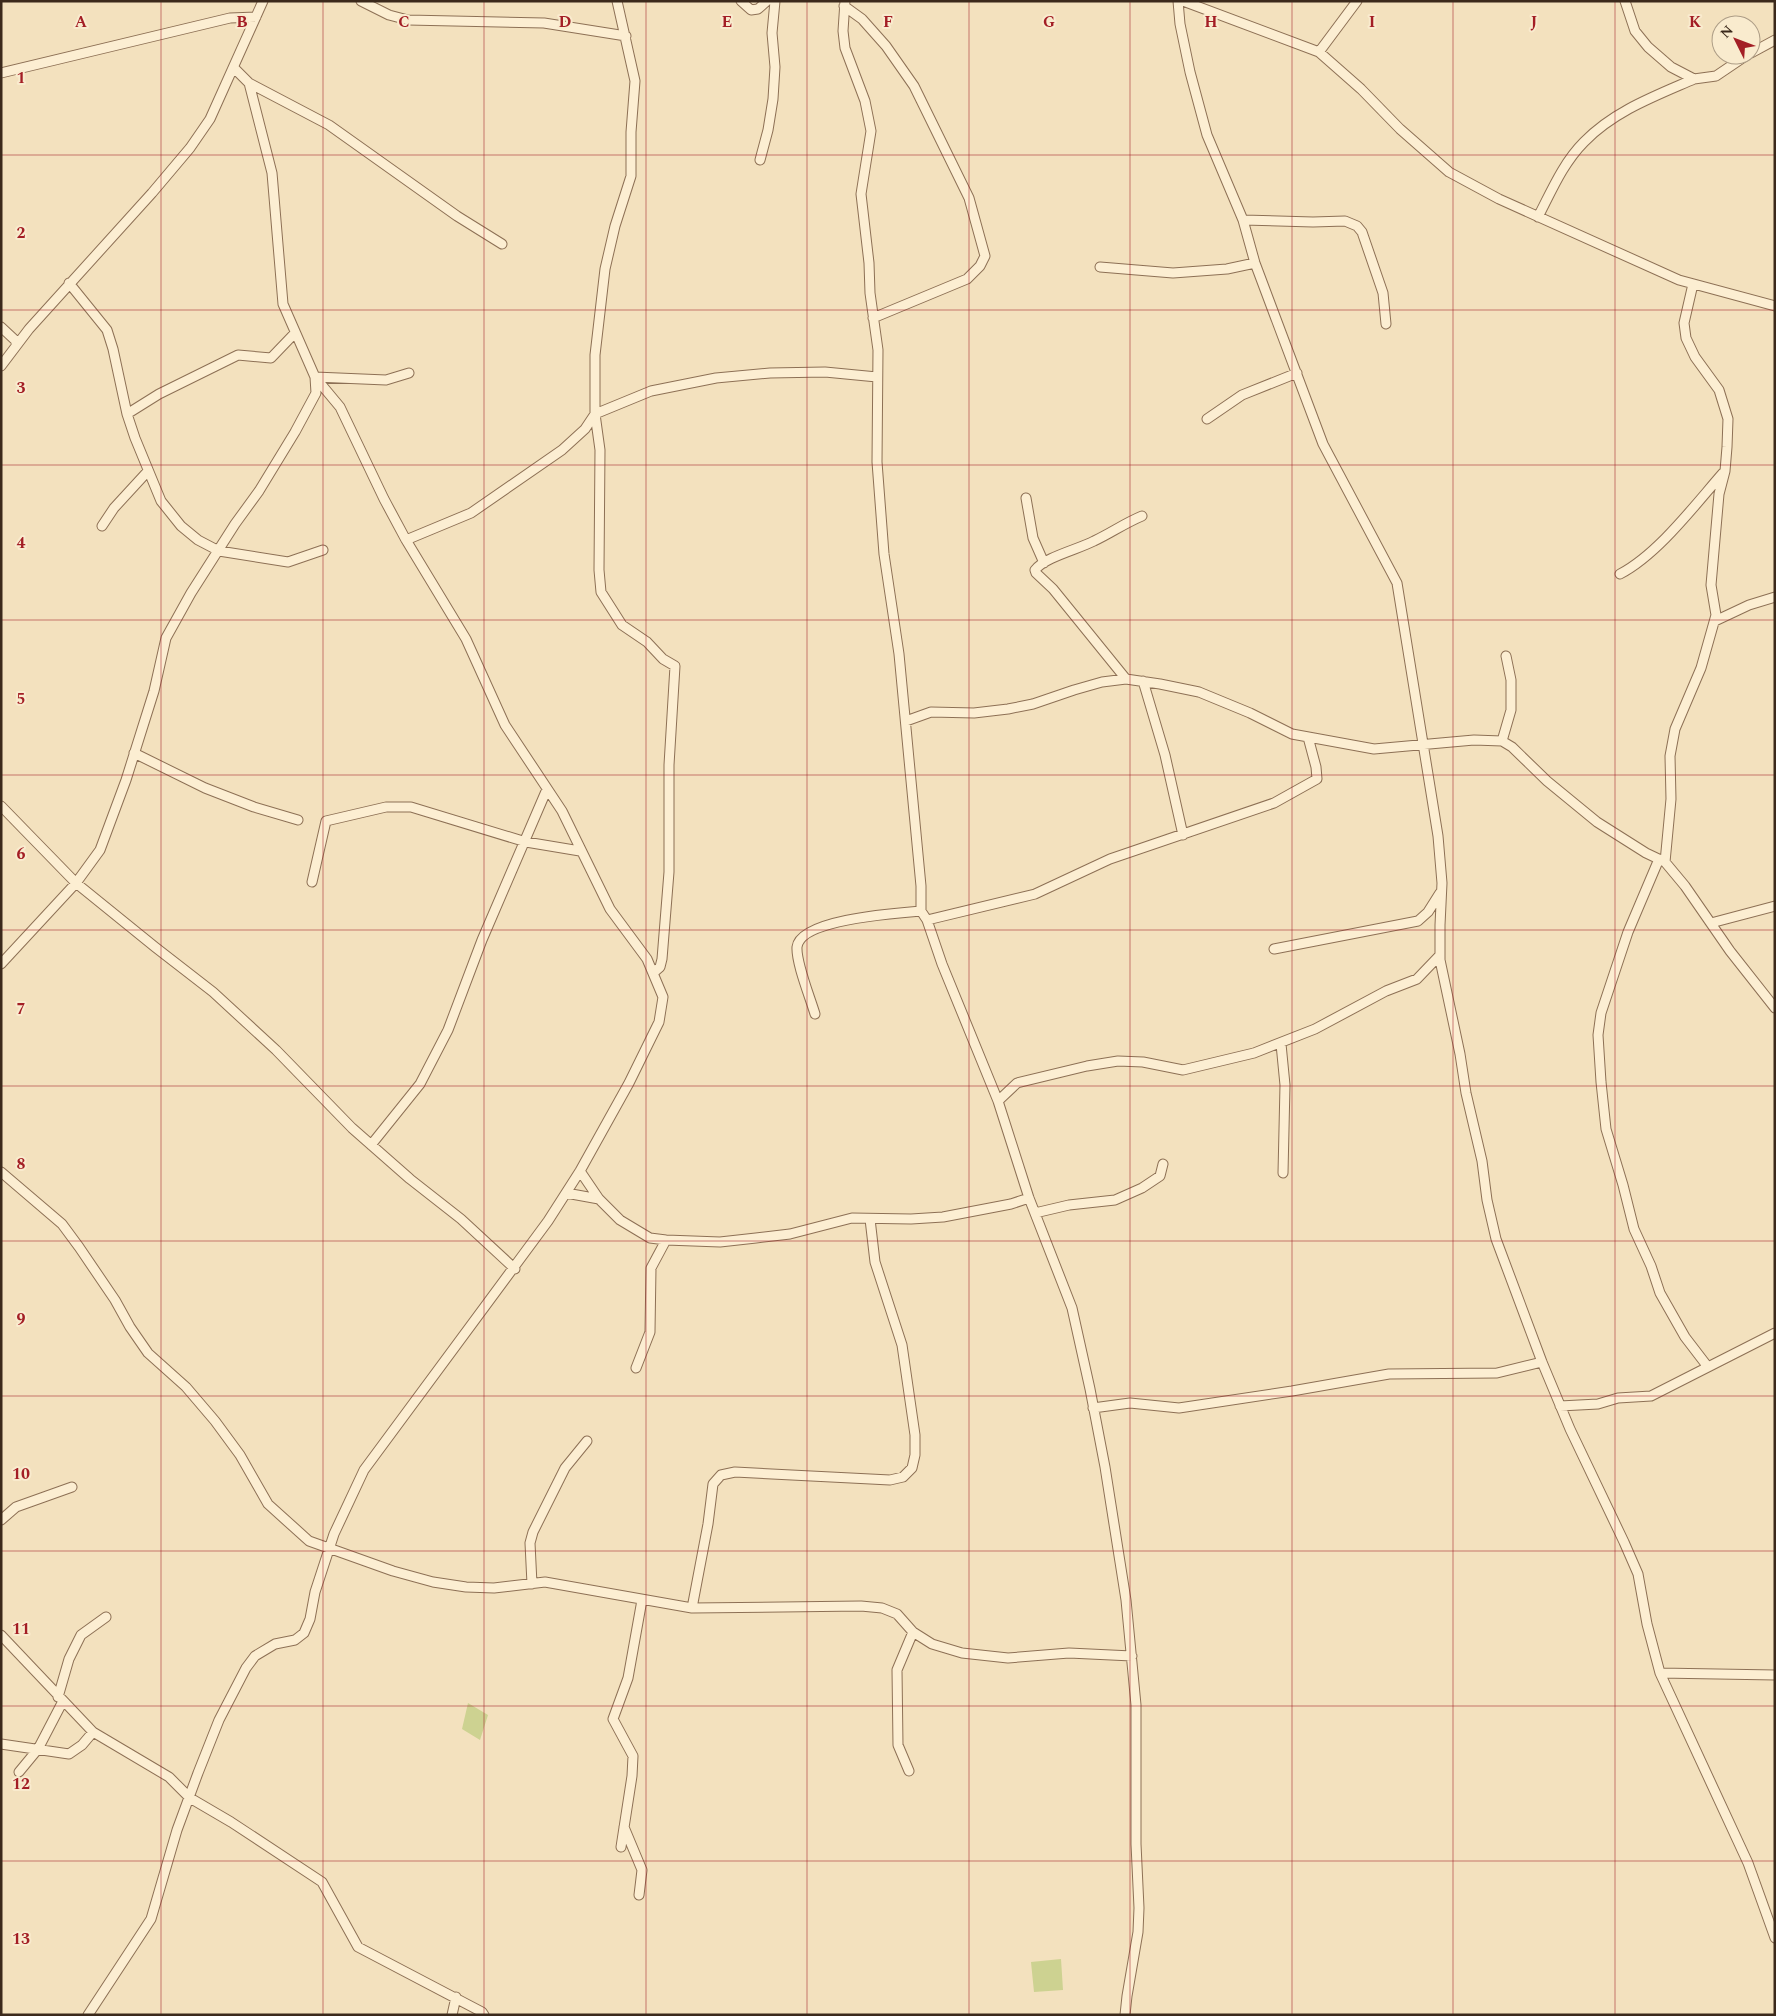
<svg xmlns="http://www.w3.org/2000/svg" width="1776" height="2016" viewBox="0 0 1776 2016" font-family="Spectral,serif">
  <rect width="100%" height="100%" fill="#f3e1be"/>
  <path fill="#cdd291" d="M 468,1703 L 488,1715 L 480,1740 L 462,1729 Z
    M 1061,1959 L 1063,1990 L 1034,1992 L 1031,1962 Z"/>
  <g fill="none" stroke-linecap="round" stroke-linejoin="round">
    <defs>
      <path id="minor" d="M 361,1 L 389,15 L 408,20 L 544,23 L 626,36
        M 617,1 L 635,81 L 631,132 L 631,176 L 615,226 L 605,269 L 595,355 L 595,414 L 600,450 L 599,570 L 601,592 L 622,625 L 647,642 L 663,659 L 675,666 L 669,765 L 669,872 L 662,959 L 660,967 L 653,973
        M 741,1 L 751,10 L 758,9 L 767,1
        M 845,1 L 843,31 L 845,48 L 865,101 L 871,131 L 861,194 L 869,263 L 870,293 L 878,350 L 877,462 L 884,554 L 899,654 L 921,886 L 921,911 L 927,920 L 942,964 L 998,1101 L 1029,1198 L 1072,1308 L 1090,1389 L 1105,1467 L 1126,1600 L 1136,1705 L 1136,1844 L 1139,1908 L 1138,1932 L 1127,1996 L 1125,2015
        M 1178,1 L 1180,24 L 1190,72 L 1207,135 L 1243,220 L 1255,263 L 1323,444 L 1397,583 L 1438,836 L 1442,883 L 1440,925 L 1440,960 L 1460,1054 L 1466,1093 L 1482,1161 L 1487,1200 L 1496,1239 L 1542,1362 L 1570,1429 L 1624,1542 L 1638,1574 L 1647,1624 L 1660,1673 L 1748,1863 L 1775,1938
        M 1183,1 L 1319,52 L 1361,89 L 1400,129 L 1449,172 L 1499,199 L 1679,280 L 1775,306
        M 1625,1 L 1635,31 L 1648,47 L 1671,67 L 1694,79 L 1716,76 L 1747,55
        M 844,6 L 862,19 L 886,46 L 914,86 L 969,198 L 985,256 L 980,266 L 967,279 L 873,318
        M 1319,52 L 1357,1
        M 1751,53 L 1775,40
        M 1,73 L 230,18 L 256,17
        M 249,83 L 329,125 L 457,216 L 502,244
        M 760,160 L 768,130 L 773,99 L 775,67 L 772,33 L 775,1
        M 1538,217 C 1551,192 1563,163 1584,142 C 1614,111 1655,96 1694,79
        M 1243,220 L 1313,222 L 1345,221 L 1357,226 L 1362,232 L 1383,293 L 1386,324
        M 1100,267 L 1173,273 L 1227,269 L 1255,263
        M 69,283 L 107,330 L 113,349 L 127,414 L 135,438 L 161,501 L 181,526 L 198,540 L 219,551 L 288,562 L 323,550
        M 1,327 L 16,341 L 16,346
        M 1,366 L 29,329 L 152,193 L 190,148 L 210,119 L 263,1
        M 127,414 L 159,394 L 238,355 L 271,358 L 295,333
        M 1207,419 L 1242,395 L 1297,373
        M 1026,498 L 1033,538 L 1044,563
        M 102,526 L 114,508 L 148,471
        M 406,540 L 471,513 L 562,450 L 585,429 L 595,414 L 651,391 L 716,378 L 770,373 L 825,372 L 877,377
        M 1620,574 C 1658,554 1694,506 1723,473
        M 1715,621 L 1749,605 L 1775,597
        M 1126,679 L 1053,589 L 1036,573 L 1035,570 C 1045,557 1079,549 1094,541 C 1111,533 1125,523 1142,516
        M 1143,681 L 1165,755 L 1183,835
        M 906,721 L 931,712 L 974,713 L 1008,709 L 1033,704 L 1074,690 L 1102,682 L 1126,679 L 1160,684 L 1199,692 L 1250,713 L 1292,734 L 1374,749 L 1474,740 L 1502,741 L 1512,747 L 1547,781 L 1597,822 L 1646,853 L 1665,862 L 1685,886 L 1730,951 L 1775,1008
        M 1502,741 L 1511,710 L 1511,680 L 1506,656
        M 134,753 L 205,788 L 254,807 L 298,820
        M 1,806 L 76,883 L 155,947 L 213,992 L 276,1050 L 352,1128 L 410,1179 L 461,1219 L 515,1269
        M 1659,859 L 1628,932 L 1601,1013 L 1598,1035 L 1601,1082 L 1606,1129 L 1623,1185 L 1634,1229 L 1651,1266 L 1660,1293 L 1685,1337 L 1708,1367
        M 1665,862 L 1671,799 L 1670,756 L 1675,729 L 1701,668 L 1716,615 L 1711,585 L 1719,494 L 1725,471 L 1727,447 L 1728,419 L 1719,390 L 1695,357 L 1686,338 L 1684,323 L 1693,284
        M 312,882 L 326,821 L 386,807 L 411,807 L 526,842 L 580,851
        M 927,920 L 1035,894 L 1110,859 L 1274,803 L 1317,779 L 1316,767 L 1308,737
        M 1711,923 L 1775,906
        M 1274,949 L 1418,921 L 1428,912 L 1440,893
        M 1,964 L 76,883 L 100,850 L 126,780 L 154,691 L 166,638 L 191,593 L 235,524 L 259,491 L 295,432 L 316,393 L 315,377 L 386,380 L 409,373
        M 815,1014 C 810,997 796,963 797,947 C 800,919 898,913 921,911
        M 1281,1044 L 1285,1085 L 1283,1173
        M 998,1101 L 1017,1083 L 1087,1066 L 1118,1061 L 1143,1062 L 1183,1070 L 1254,1053 L 1315,1029 L 1386,991 L 1417,979 L 1440,955
        M 371,1145 L 420,1084 L 448,1030 L 482,940 L 547,789
        M 580,1171 L 599,1199 L 620,1220 L 650,1238 L 666,1240 L 720,1242 L 756,1238 L 790,1234 L 852,1218 L 911,1219 L 943,1217 L 1011,1204 L 1029,1198
        M 1,1172 L 62,1224 L 79,1247 L 115,1300 L 130,1327 L 148,1353 L 186,1387 L 215,1421 L 240,1455 L 268,1504 L 309,1541 L 393,1571 L 433,1582 L 466,1587 L 494,1588 L 545,1582 L 692,1608 L 861,1606 L 882,1608 L 897,1614 L 913,1632 L 932,1644 L 962,1653 L 1008,1658 L 1069,1653 L 1132,1656
        M 566,1193 L 599,1199
        M 1035,1213 L 1069,1205 L 1115,1200 L 1142,1188 L 1160,1176 L 1163,1164
        M 636,1368 L 650,1332 L 651,1268 L 666,1240
        M 1560,1406 L 1598,1404 L 1618,1398 L 1651,1396 L 1775,1333
        M 1093,1408 L 1130,1403 L 1179,1408 L 1292,1391 L 1389,1374 L 1497,1373 L 1542,1362
        M 1,1520 L 16,1507 L 72,1487
        M 532,1584 L 530,1543 L 533,1532 L 565,1468 L 587,1441
        M 692,1608 L 708,1524 L 713,1484 L 721,1475 L 735,1472 L 890,1480 L 903,1477 L 912,1468 L 915,1455 L 915,1435 L 902,1345 L 875,1262 L 870,1219
        M 1,1635 L 93,1732 L 169,1777 L 190,1798 L 231,1822 L 322,1882 L 358,1947 L 482,2012 L 484,2015
        M 1660,1673 L 1775,1675
        M 58,1697 L 69,1659 L 81,1635 L 106,1617
        M 1,1744 L 69,1754 L 82,1745 L 93,1732
        M 909,1771 L 898,1745 L 897,1670 L 913,1632
        M 19,1772 L 38,1749 L 63,1701
        M 624,1827 L 642,1870 L 639,1895
        M 621,1847 L 632,1776 L 633,1756 L 613,1719 L 628,1678 L 642,1600
        M 88,2015 L 151,1919 L 177,1830 L 198,1773 L 219,1720 L 246,1668 L 255,1656 L 275,1644 L 295,1640 L 304,1633 L 310,1619 L 315,1592 L 334,1534 L 364,1470 L 548,1221 L 580,1171 L 629,1083 L 659,1022 L 663,997 L 647,959 L 610,909 L 562,811 L 505,725 L 466,639 L 406,540 L 384,499 L 340,407 L 315,377 L 283,304 L 272,173 L 249,83 L 234,68
        M 452,2015 L 456,1997"/>
    </defs>
    <use href="#minor" stroke="#8d7055" stroke-width="11"/>
    <use href="#minor" stroke="#fceed2" stroke-width="9"/>
  </g>
  <path fill="none" stroke="#a31e25" stroke-width="1" stroke-opacity="0.55" d="M 161,1 L 161,2015M 323,1 L 323,2015M 484,1 L 484,2015M 646,1 L 646,2015M 807,1 L 807,2015M 969,1 L 969,2015M 1130,1 L 1130,2015M 1292,1 L 1292,2015M 1453,1 L 1453,2015M 1615,1 L 1615,2015M 1,155 L 1775,155M 1,310 L 1775,310M 1,465 L 1775,465M 1,620 L 1775,620M 1,775 L 1775,775M 1,930 L 1775,930M 1,1086 L 1775,1086M 1,1241 L 1775,1241M 1,1396 L 1775,1396M 1,1551 L 1775,1551M 1,1706 L 1775,1706M 1,1861 L 1775,1861"/>
  <g font-size="16" text-anchor="middle" font-weight="bold" fill="#a31e25" stroke="#f9ebce" stroke-width="4" stroke-linejoin="round" paint-order="stroke">
    <text x="81" y="27">A</text>
    <text x="242" y="27">B</text>
    <text x="404" y="27">C</text>
    <text x="565" y="27">D</text>
    <text x="727" y="27">E</text>
    <text x="888" y="27">F</text>
    <text x="1049" y="27">G</text>
    <text x="1211" y="27">H</text>
    <text x="1372" y="27">I</text>
    <text x="1534" y="27">J</text>
    <text x="1695" y="27">K</text>
    <text x="21" y="83">1</text>
    <text x="21" y="238">2</text>
    <text x="21" y="393">3</text>
    <text x="21" y="548">4</text>
    <text x="21" y="704">5</text>
    <text x="21" y="859">6</text>
    <text x="21" y="1014">7</text>
    <text x="21" y="1169">8</text>
    <text x="21" y="1324">9</text>
    <text x="21" y="1479">10</text>
    <text x="21" y="1634">11</text>
    <text x="21" y="1789">12</text>
    <text x="21" y="1944">13</text>
  </g>
  <rect width="1776" height="2016" fill="none" stroke="#3b291b" stroke-width="5"/>
  <g transform="translate(1736 40) rotate(312)"><circle r="24" fill="#f9ebce" stroke="#ad9d86"/>
  <path d="M0-4L9 19L0 12L-9 19Z" fill="#a31e25"/>
  <text y="-8" font-size="14" font-weight="bold" text-anchor="middle" fill="#3b291b">N</text>
  </g>
</svg>
